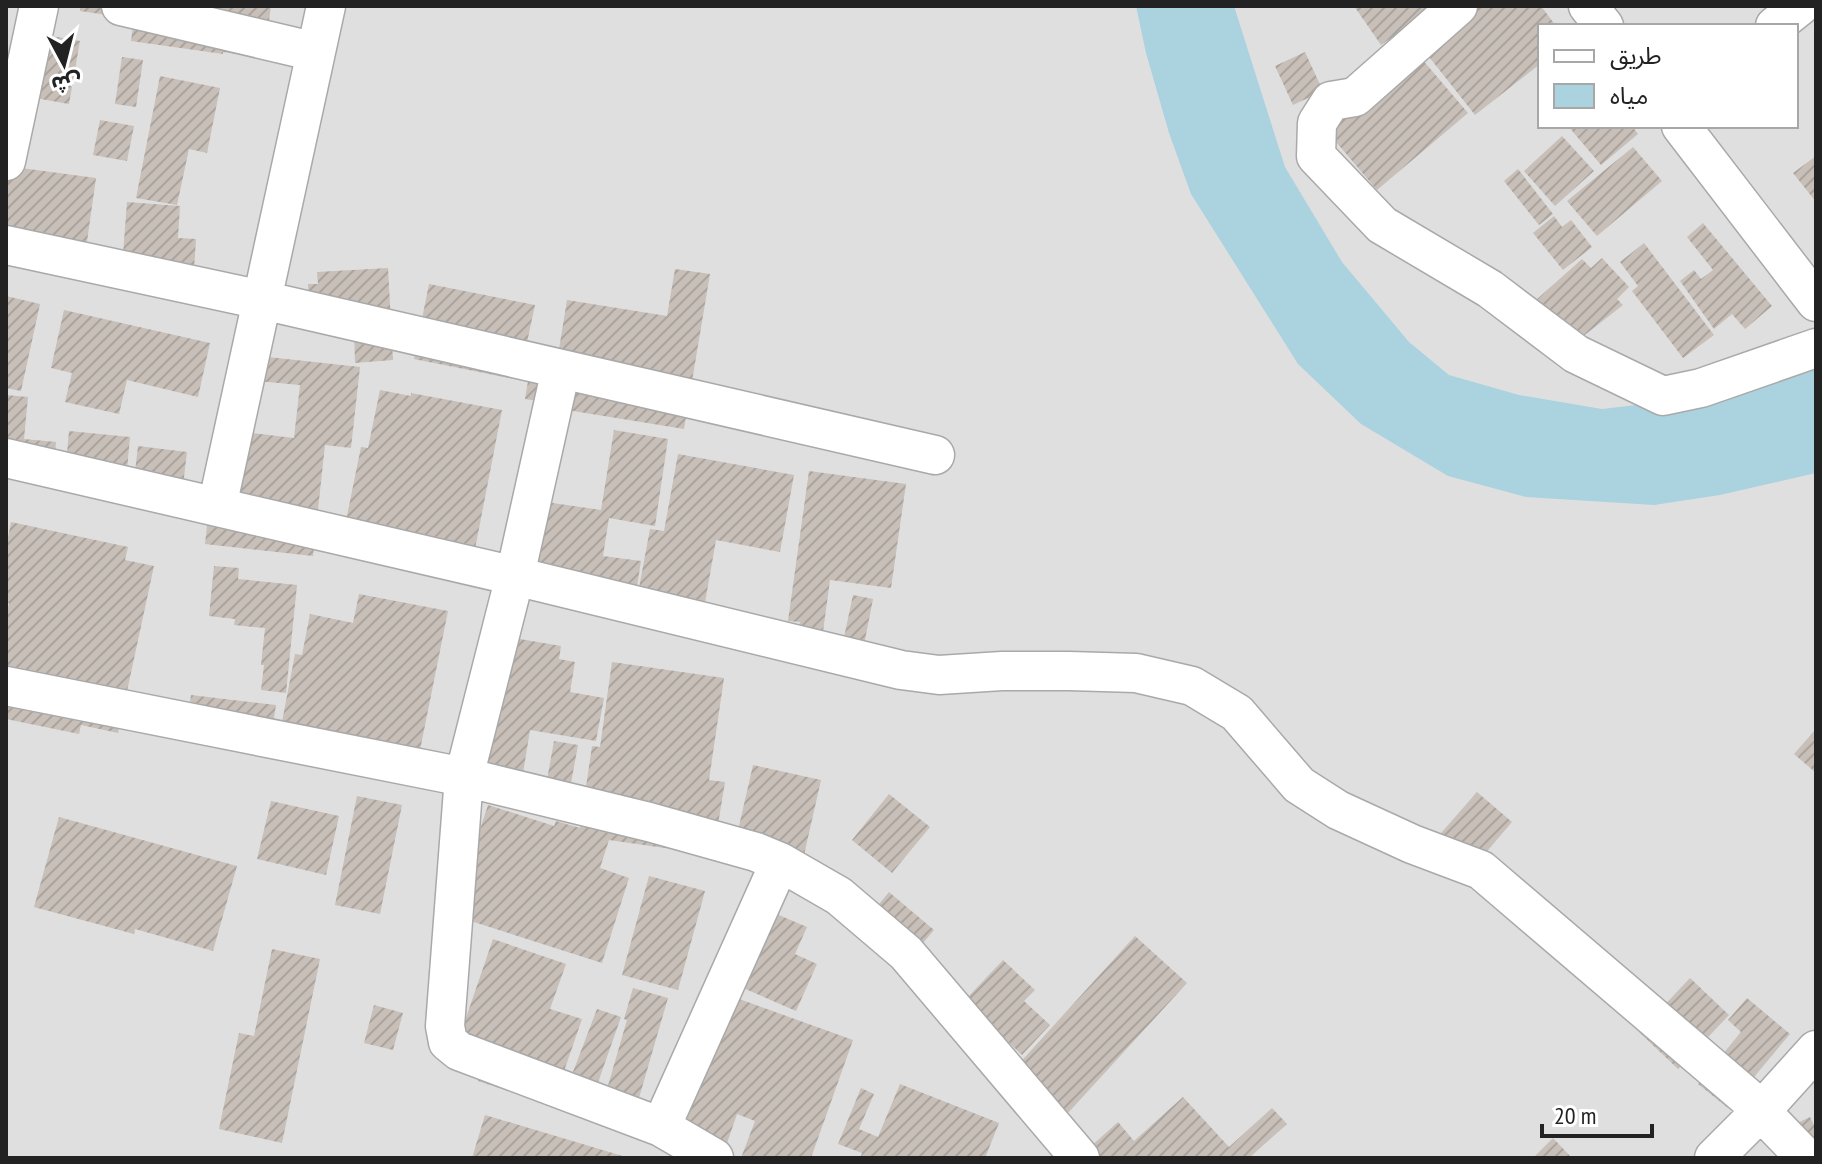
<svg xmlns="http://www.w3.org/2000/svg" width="1822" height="1164" viewBox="0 0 1822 1164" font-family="'PT Sans Narrow','Noto Sans Arabic',sans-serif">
  <defs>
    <pattern id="building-hatch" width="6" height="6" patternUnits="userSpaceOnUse" patternTransform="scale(2)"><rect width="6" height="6" fill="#c7bfb8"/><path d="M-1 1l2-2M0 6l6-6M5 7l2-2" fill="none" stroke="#aba49e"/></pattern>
  </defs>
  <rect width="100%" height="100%" fill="#f2efe9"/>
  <path fill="#e0dfdf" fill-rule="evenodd" d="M 6,6 L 1816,6 L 1816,1158 L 6,1158 ZM 1540,26 L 1796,26 L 1796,126 L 1540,126 Z"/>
  <path fill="#aad3df" d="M 1136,6 L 1234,6 L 1285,167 L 1342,262 L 1409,342 L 1449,375 L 1519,395 L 1602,409 L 1713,396 L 1816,364 L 1816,473 L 1720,495 L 1654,505 L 1526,497 L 1448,476 L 1361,424 L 1298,364 L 1191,194 L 1169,133 L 1146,53 Z"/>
  <path fill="url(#building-hatch)" d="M 80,6 L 271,6 L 264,58 L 223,52 L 223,54 L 131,41 L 134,19 L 80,11 Z
    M 1354,6 L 1437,6 L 1381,45 Z
    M 1476,6 L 1541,6 L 1556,26 L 1540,26 L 1540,64 L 1475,115 L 1422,48 Z
    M 29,32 L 80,41 L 69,104 L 18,95 Z
    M 1415,51 L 1468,113 L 1377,190 L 1324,128 Z
    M 1305,52 L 1323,91 L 1293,105 L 1275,66 Z
    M 122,57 L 143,60 L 136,107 L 115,104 Z
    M 160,76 L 220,88 L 207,153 L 189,149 L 177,205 L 136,198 Z
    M 100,120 L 134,126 L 127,161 L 93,155 Z
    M 1568,126 L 1632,126 L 1638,134 L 1601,165 Z
    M 1562,136 L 1594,171 L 1555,206 L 1524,171 Z
    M 1633,147 L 1662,181 L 1597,236 L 1567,201 Z
    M 1816,156 L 1816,202 L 1793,173 Z
    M 6,166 L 96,178 L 82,277 L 38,272 L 40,259 L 6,254 Z
    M 1518,169 L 1553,214 L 1539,225 L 1504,181 Z
    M 127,202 L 180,206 L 178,238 L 196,239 L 193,285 L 121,280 Z
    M 1554,216 L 1562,227 L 1571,220 L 1592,247 L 1563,270 L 1533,233 Z
    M 1703,223 L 1772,306 L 1745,329 L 1732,314 L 1714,329 L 1680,281 L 1694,270 L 1701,279 L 1713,270 L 1687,237 Z
    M 1644,243 L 1714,335 L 1683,358 L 1632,291 L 1638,286 L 1620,262 Z
    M 1602,258 L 1629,287 L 1617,299 L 1623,305 L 1577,341 L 1536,300 L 1582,259 L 1591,268 Z
    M 388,268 L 393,360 L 355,363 L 354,329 L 309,309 L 308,284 L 318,284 L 317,272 Z
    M 675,269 L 710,274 L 684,429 L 567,410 L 568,406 L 525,399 L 531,363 L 556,368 L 567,300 L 667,316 Z
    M 429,284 L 535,305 L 519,380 L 414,359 Z
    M 6,296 L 40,304 L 21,391 L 6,388 Z
    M 64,310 L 210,343 L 198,397 L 127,380 L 119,414 L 65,402 L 72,373 L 51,368 Z
    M 250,355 L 360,367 L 351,448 L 325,445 L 313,556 L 205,544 L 218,429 L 294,438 L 300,385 L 247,380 Z
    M 380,390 L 411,396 L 411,393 L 502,410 L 469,580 L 339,555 L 361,447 L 368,448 Z
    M 6,395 L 28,397 L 24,439 L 56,442 L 52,480 L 6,475 Z
    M 614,430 L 668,439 L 655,526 L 609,518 L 603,556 L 641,561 L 633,613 L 509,592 L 532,500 L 601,510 Z
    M 69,431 L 130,437 L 125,492 L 64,486 Z
    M 138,446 L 187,452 L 181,502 L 132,497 Z
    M 678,454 L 794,475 L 780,552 L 716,540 L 699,637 L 632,625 L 650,529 L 664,531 Z
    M 809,471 L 906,484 L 891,588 L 830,580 L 820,654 L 795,650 L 800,622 L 788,621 Z
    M 11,522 L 128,547 L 125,560 L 154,566 L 118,733 L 81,725 L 79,734 L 6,719 L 6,618 L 9,603 L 6,603 L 6,548 Z
    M 214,566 L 239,568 L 238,579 L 297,585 L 286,693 L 261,690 L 264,665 L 261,665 L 265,628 L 234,625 L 235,619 L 209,616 Z
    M 359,594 L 448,611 L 415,775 L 277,748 L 295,654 L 302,655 L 310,614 L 353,623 Z
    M 853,595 L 873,599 L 861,660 L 840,656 Z
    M 514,638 L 561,646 L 559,659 L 575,662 L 570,692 L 604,698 L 596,741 L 530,730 L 519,798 L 465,750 Z
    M 612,662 L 724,678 L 709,780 L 725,782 L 713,855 L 609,840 L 600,868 L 629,878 L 602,963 L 452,915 L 488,805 L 554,826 L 556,821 L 580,828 L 592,746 L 600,747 Z
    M 191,695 L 276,705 L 271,737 L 187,727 Z
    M 1816,729 L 1816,773 L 1794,754 Z
    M 554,741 L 578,745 L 567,805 L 543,802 Z
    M 753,765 L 821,780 L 802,864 L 734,848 Z
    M 1477,792 L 1512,822 L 1471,870 L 1435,840 Z
    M 889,794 L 930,827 L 892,873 L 852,840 Z
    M 357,796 L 402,805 L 380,914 L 335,905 Z
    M 271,801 L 339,816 L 326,875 L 257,859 Z
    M 59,817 L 237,866 L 213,951 L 135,929 L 134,934 L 34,907 Z
    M 649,876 L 705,891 L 678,990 L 622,975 Z
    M 889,892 L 934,930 L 905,964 L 860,927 Z
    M 760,907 L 807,927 L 795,954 L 817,964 L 796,1011 L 727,981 Z
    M 1135,936 L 1187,983 L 1057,1125 L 1005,1079 Z
    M 493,939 L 566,964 L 550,1009 L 582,1019 L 562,1077 L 542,1071 L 532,1099 L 478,1081 L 486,1057 L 456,1047 Z
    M 272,949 L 320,959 L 282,1143 L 219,1129 L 239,1033 L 254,1036 Z
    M 1003,960 L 1035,990 L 1024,1001 L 1050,1025 L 1022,1055 L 998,1032 L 949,1017 Z
    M 1690,978 L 1729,1015 L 1678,1069 L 1639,1032 Z
    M 633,988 L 668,998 L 630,1129 L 598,1120 L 627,1020 L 624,1019 Z
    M 731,996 L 853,1040 L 811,1158 L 741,1158 L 755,1121 L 737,1114 L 722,1158 L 673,1158 Z
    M 1747,998 L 1790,1034 L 1728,1108 L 1698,1084 L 1741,1032 L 1728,1020 Z
    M 374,1005 L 403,1013 L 393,1050 L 364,1043 Z
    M 597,1009 L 621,1017 L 587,1114 L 568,1085 Z
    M 900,1084 L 999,1123 L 985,1158 L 860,1158 L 862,1153 L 838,1144 L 861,1088 L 874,1094 L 859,1129 L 878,1137 Z
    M 1183,1097 L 1229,1147 L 1272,1108 L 1287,1124 L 1249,1158 L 1078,1158 L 1118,1122 L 1134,1141 Z
    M 485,1115 L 626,1157 L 626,1158 L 472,1158 Z
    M 1810,1117 L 1816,1129 L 1816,1158 L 1772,1135 Z
    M 1553,1138 L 1572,1158 L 1533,1158 Z"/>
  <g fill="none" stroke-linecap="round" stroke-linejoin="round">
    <defs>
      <path id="minor" d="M 121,6 L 316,52
        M 1458,6 L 1355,97 L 1331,101 L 1317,123 L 1316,156 L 1382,225 L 1490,289 L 1576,354 L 1663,396 L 1701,388 L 1816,348
        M 1588,6 L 1604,26
        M 1775,26 L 1800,6
        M 1681,126 L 1816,302
        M 6,161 L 39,6
        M 6,245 L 262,300 L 935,455
        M 561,369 L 515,576 L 464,777 L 445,1026 L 448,1042 L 459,1051 L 661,1127 L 714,1158
        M 6,458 L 515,576 L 901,670 L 939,675 L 1002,671 L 1069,671 L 1136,673 L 1192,686 L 1237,713 L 1299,785 L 1338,810 L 1412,844 L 1481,870 L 1748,1098 L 1806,1158
        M 217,507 L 326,6
        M 6,686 L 464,777 L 649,822 L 756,852 L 780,862 L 839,896 L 906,953 L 1080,1158
        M 661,1127 L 780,862
        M 1714,1158 L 1760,1112 L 1816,1050"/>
    </defs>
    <use href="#minor" stroke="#a9a9a9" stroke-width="41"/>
    <use href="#minor" stroke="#fff" stroke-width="38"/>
  </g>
  <rect width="1822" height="1164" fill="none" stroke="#222222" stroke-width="16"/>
  <rect x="1538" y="24" width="260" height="104" fill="#ffffff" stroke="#a7a7a7" stroke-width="2"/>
  <rect x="1554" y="50" width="40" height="12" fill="#ffffff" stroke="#a7a7a7" stroke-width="2"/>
  <text x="1610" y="64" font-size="24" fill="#222222">طريق</text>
  <rect x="1554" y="84" width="40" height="24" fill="#aad3df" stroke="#a7a7a7" stroke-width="2"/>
  <text x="1610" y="104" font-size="24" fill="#222222">مياه</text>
  <g transform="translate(64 64) rotate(173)" stroke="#ffffff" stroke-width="6" paint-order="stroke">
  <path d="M0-6L14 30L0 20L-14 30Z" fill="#222222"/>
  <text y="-12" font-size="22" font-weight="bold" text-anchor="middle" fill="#222222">ش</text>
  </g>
  <path d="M1542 1124v12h110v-12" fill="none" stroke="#222222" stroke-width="4"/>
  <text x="1554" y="1124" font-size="24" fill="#222222" stroke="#ffffff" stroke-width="6" paint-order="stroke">20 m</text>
</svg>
